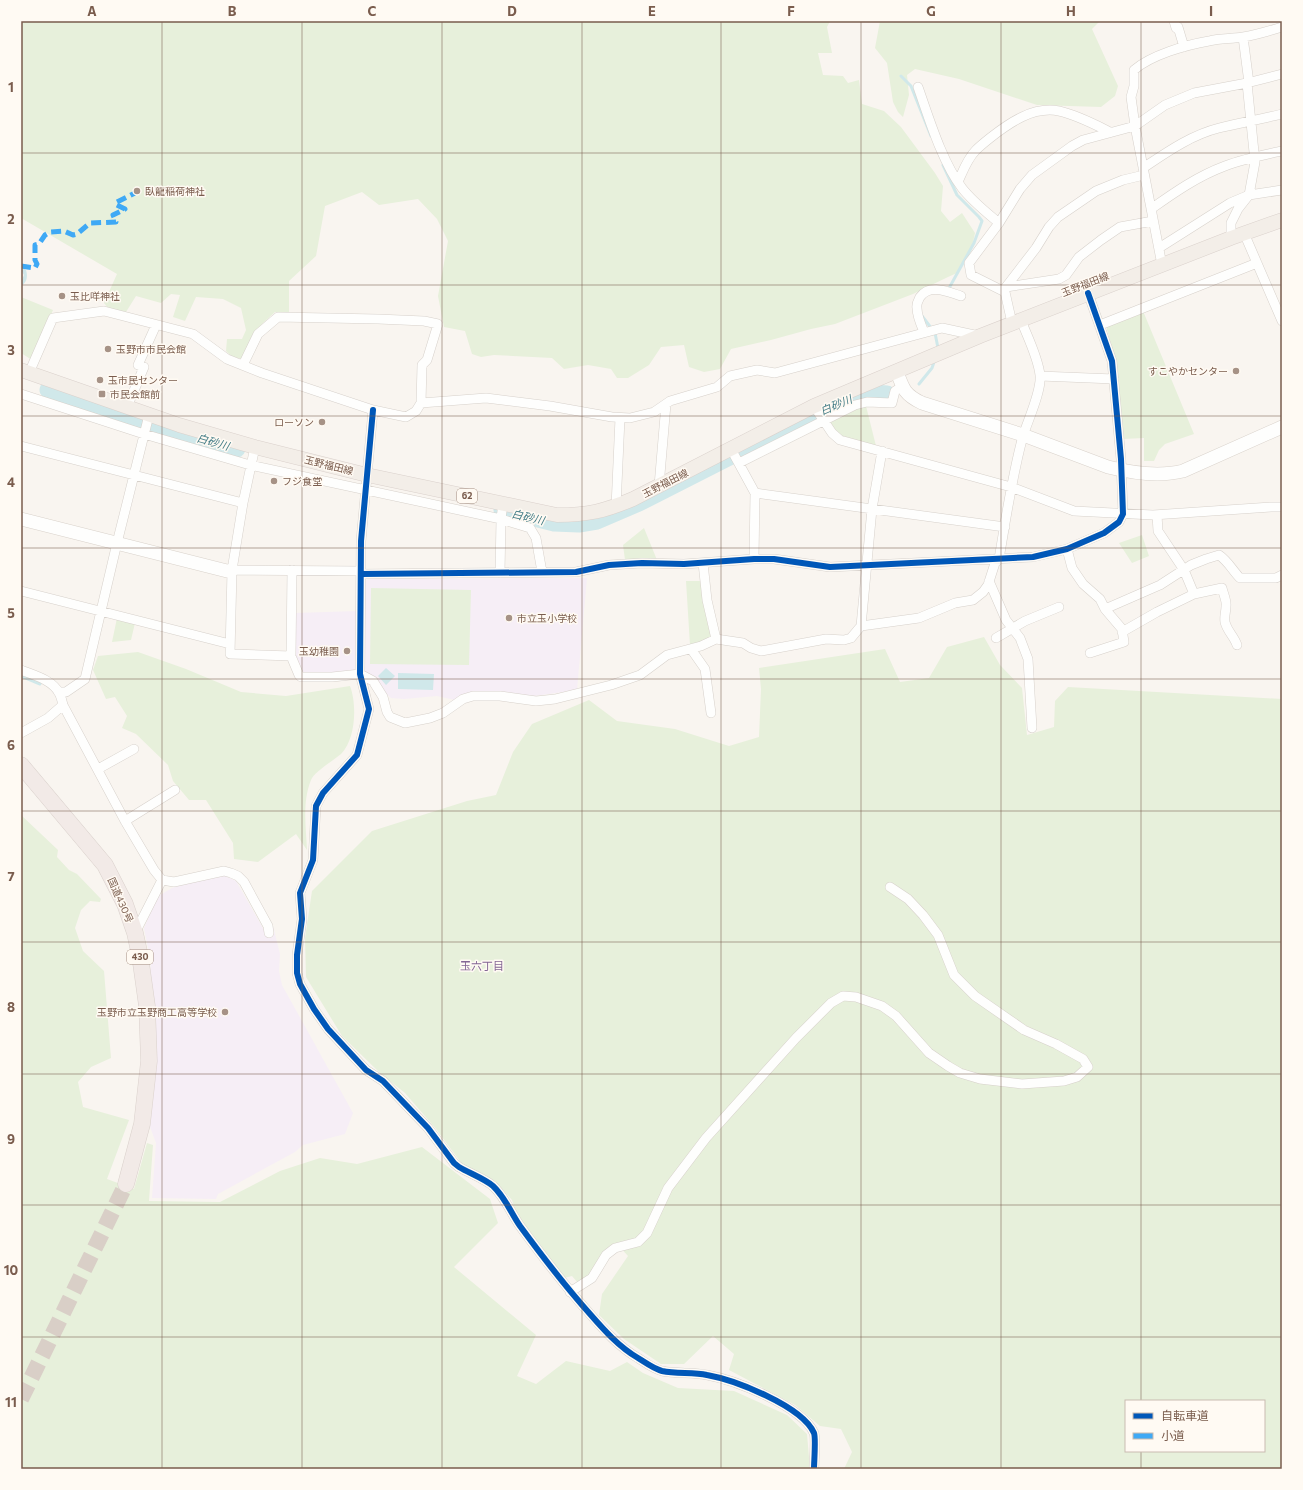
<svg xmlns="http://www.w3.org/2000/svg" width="1303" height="1490" viewBox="0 0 1303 1490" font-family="Commissioner,'Noto Sans JP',sans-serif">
  <rect width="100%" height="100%" fill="#f9f5f0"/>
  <path fill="#f6eef6" d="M 587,578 L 577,690 L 534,696 L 489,691 L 471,694 L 455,700 L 437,696 L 404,699 L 391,698 L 362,671 L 364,582 L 368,579 Z
    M 358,611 L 357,668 L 354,672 L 303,673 L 294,652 L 295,613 Z
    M 223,875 L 236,881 L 264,930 L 273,926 L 280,954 L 279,971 L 282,985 L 353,1113 L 345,1134 L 303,1145 L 295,1152 L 218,1194 L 216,1199 L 152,1198 L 156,1143 L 150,1127 L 155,1070 L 150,972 L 151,963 L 144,928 L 157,897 L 172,888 L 197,880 Z"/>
  <path fill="#e7f0db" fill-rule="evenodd" d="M 21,21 L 830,21 L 827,27 L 832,53 L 818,53 L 823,75 L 843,76 L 848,83 L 859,80 L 862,104 L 884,111 L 901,127 L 935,173 L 943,186 L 941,211 L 950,222 L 962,213 L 975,233 L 972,247 L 957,273 L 948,277 L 913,294 L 835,324 L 811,329 L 771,340 L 731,349 L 720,369 L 704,372 L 689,367 L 684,345 L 661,347 L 649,365 L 628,378 L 617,378 L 611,369 L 588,365 L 564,369 L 552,358 L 494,355 L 481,357 L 472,354 L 465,331 L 444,327 L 438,296 L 448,241 L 437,219 L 418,199 L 379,205 L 362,192 L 325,206 L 316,256 L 289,281 L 289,312 L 275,312 L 262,324 L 243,359 L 232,357 L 226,351 L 227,339 L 242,339 L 246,330 L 241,308 L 223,299 L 196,297 L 185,321 L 173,317 L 180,295 L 171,294 L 161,303 L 136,296 L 126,312 L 108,308 L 104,303 L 117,274 L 21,218 Z
    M 880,21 L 1100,21 L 1092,29 L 1118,86 L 1115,96 L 1101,107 L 1037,105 L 959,79 L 915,69 L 907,75 L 909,95 L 903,117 L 898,112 L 893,102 L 887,63 L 875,48 Z
    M 21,297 L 53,310 L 32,360 L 21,353 Z
    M 1143,311 L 1194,434 L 1165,444 L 1159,450 L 1154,461 L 1144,461 L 1144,438 L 1123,439 L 1115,359 L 1106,326 Z
    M 866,406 L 876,446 L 839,435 L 827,421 L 853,410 Z
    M 644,528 L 657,560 L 625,560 L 623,545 Z
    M 1142,535 L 1149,556 L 1132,563 L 1119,543 Z
    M 686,581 L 702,581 L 713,636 L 701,642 L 690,645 Z
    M 371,588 L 471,590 L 469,665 L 370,664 Z
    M 117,618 L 135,623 L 131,640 L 112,642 Z
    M 984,637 L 1000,665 L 1022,688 L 1027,735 L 1054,727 L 1055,701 L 1068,687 L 1282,699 L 1282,1469 L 844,1469 L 852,1452 L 841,1429 L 820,1426 L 795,1405 L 729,1370 L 734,1354 L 713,1336 L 684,1364 L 661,1364 L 624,1339 L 599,1315 L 602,1294 L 628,1256 L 616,1243 L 589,1276 L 578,1283 L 572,1276 L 564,1278 L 517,1216 L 512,1200 L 495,1181 L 462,1164 L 436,1129 L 405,1093 L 380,1073 L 342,1036 L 306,977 L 305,938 L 312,891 L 372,831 L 467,801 L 496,795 L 513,752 L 532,724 L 589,700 L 617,721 L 675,729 L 729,746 L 759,737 L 761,689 L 759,668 L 885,649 L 900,682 L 929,678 L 947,647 ZM 1126,1401 L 1264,1401 L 1264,1451 L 1126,1451 Z
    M 138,652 L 186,669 L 241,692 L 286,696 L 350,686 C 357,704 356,739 341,754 C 334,760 314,772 311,780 C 302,802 306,827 307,850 L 296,834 L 258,862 L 234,859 L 233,843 L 206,800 L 189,800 L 173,781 L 168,765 L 136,734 L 122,728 L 127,716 L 115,697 L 106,699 L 93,670 L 98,656 Z
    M 21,815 L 58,850 L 57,857 L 69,870 L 77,874 L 101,899 L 100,902 L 90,901 L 81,910 L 75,928 L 83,951 L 104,971 L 111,1058 L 91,1067 L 78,1082 L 83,1107 L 129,1120 L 107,1179 L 134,1189 L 147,1143 L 153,1145 L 149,1201 L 220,1202 L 280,1171 L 320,1158 L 357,1164 L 422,1147 L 490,1199 L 498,1223 L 454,1267 L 536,1335 L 517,1376 L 536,1384 L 566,1361 L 610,1371 L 627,1362 L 643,1373 L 678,1388 L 734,1391 L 787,1415 L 807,1434 L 810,1469 L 21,1469 Z"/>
  <path fill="#d0e8ea" d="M 21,267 L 26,270 C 28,276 27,283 21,286 L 21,282 L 24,275 L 21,270 Z
    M 386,668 L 395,676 L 386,685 L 378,676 Z
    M 398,673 L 434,674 L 433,690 L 398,689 Z"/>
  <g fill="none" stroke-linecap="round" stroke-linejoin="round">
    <path stroke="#d0e8ea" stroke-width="3" d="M 901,76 L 911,86 L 931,136
      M 943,165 L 957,195 L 979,217 L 982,221 L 974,243 L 948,290
      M 922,316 L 935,333 L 938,348
      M 919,384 L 932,368 L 935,359
      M 21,676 L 40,684"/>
    <path stroke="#d0e8ea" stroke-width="17" d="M 48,390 L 143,422
      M 151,424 L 237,449
      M 502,510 L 554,523 L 579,524 L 597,521 L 639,503 L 824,409 L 860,395 L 874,393 L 887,394"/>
    <path stroke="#d9cfc7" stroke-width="16" stroke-dasharray="16 8" stroke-linecap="butt" d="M 21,1399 L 126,1184"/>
    <defs>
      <path id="street" d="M 1174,21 L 1176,28 L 1178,27 L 1184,47
        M 1243,37 L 1249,83
        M 918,87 C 929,118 942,162 962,188 C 972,201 986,212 999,223
        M 1143,168 C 1167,152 1191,135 1219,128 C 1240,123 1261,119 1282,114
        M 958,182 C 963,171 967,159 976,150 C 980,146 985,142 990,138 C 1009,123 1033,106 1059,111 C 1077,115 1094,124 1110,132
        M 1151,209 C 1175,192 1198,176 1225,166 C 1243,159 1263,155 1282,151
        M 1244,233 L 1282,321
        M 1231,238 L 1231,223 L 1238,209 L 1249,195 L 1255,162 L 1247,83
        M 1159,248 L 1230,203 L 1249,195 L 1282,190
        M 1162,265 L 1135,126 L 1131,97 L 1134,86 L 1134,70 C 1151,55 1186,45 1209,41 C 1220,38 1231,39 1243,37 C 1256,35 1269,31 1282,27
        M 1006,287 L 1059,279 L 1066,275 L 1079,257 L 1101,240 L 1120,227 L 1153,221
        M 1005,292 L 1006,287 L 1036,248 L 1049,227 L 1058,217 L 1096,191 L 1123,180 L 1144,175
        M 1012,323 L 1005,292 L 971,275 L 969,263 L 999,223 L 1020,189 L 1032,175 L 1072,146 L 1083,140 L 1135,126 L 1165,105 L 1194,93 L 1247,83 L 1282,74
        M 1100,325 L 1257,263
        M 924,332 C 921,325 917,316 917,308 C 916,304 918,301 920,297 C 930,283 948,292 961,296
        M 29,373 L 53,318 L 104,311 L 193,334 L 227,359 L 262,373 L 373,410 L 406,417 L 416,411 L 421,403 L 422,365 L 427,360 L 438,324 L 424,321 L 378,319 L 278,317 L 258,334 L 243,365
        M 1040,376 L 1114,379
        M 21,394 L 144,434 L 250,465 L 501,519 L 530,528 L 536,538 L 542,572
        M 421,403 L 486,398 L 550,406 L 612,417 L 630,418 L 654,412 L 670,401 L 717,387 L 730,376 L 757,370 L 775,373 L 942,328 L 979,336
        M 814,406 L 832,433 L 840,440 L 1011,487 L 1074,511 L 1153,515 L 1271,507 L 1282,507
        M 127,407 L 144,367 L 138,365 L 156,325
        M 373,410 L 361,541 L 360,674 L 369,709 L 357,755 L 323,793 L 316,806 L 313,860 L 300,893 L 302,919 L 297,955 L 297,973 L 300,984 L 314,1009 L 328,1029 L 366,1070 L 383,1081 L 428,1128 L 454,1163 L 459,1167 C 469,1173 485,1179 493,1186 C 505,1197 511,1213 520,1226 C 542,1256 565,1286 590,1314 C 604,1330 619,1347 638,1358 C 646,1363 654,1369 662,1371 C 677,1374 693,1372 707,1375 C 735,1380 802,1406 814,1433 C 816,1438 814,1462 814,1469
        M 21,446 L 243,503
        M 255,447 L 243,503 L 232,570 L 230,654 L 291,656
        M 731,449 L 755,493 L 1005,527
        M 739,463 L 855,405 L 867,402 L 892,403 L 895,391 L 903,386
        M 659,486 L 666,404
        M 616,507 L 620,418
        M 1157,515 L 1158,531 L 1184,570 L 1194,594
        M 1067,549 L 1072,568 L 1083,584 L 1100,599 L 1105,609 L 1122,629 L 1124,642 L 1090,653
        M 754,559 L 755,493
        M 703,563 L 707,600 L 716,639
        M 232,570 L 361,571
        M 292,570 L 291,656 L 299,675 L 301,677 L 332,677 L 360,674 L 373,681 L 383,697 L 387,712 L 390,717 L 405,723 L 430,718 L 443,713 L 463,699 L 473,696 L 500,696 L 536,701 L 555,699 L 611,685 L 640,675 L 667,655 L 701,646 L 716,639 L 743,643 L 751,648 L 761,651 L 826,639 L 844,640 L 851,638 L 861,626 L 872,509 L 882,451
        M 500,573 L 501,519 L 503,503
        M 361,574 L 576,572 L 609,565 L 642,563 L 684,564 L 754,559 L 774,559 L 830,567 L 1033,557 L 1067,549 L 1104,533 L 1119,522 L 1123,514 L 1121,459 L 1112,361 L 1088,293
        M 989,581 L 1006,620 L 1020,638 L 1028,659 L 1032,728
        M 21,591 L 230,644
        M 1105,609 L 1160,585 L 1191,565 L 1206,559 L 1219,555 C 1228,561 1233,571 1240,578 L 1276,578 L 1282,575
        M 861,626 L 919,618 L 955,603 L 973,600 L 983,592 L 988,585 L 995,563 L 999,559 C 1006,518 1012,476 1023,436 C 1028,420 1042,390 1040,375 C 1038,357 1027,336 1021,320
        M 1122,632 L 1157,612 L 1194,594 L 1222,588 C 1223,593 1227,601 1226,606 C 1226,612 1224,616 1225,622 C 1227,631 1234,636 1237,645
        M 996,638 L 1025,621 L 1059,607
        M 691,649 L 705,669 L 711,713
        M 21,670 C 33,675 53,680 59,693 C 61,696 62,701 63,705 L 125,821 L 154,870 L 162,880
        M 59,692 L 66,692 L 85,679 L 117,543 L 149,415
        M 21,733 L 48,718 L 63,705
        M 98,769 L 134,749
        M 125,821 L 175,790
        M 135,933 L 162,880 L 174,882 L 224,871 L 231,873 L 238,876 L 244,882 L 268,926 L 269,933
        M 570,1292 L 592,1278 L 606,1255 L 615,1248 L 638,1242 L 647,1233 L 668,1188 L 706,1138 L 796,1038 L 831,1003 L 843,996 L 856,997 L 882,1006 L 896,1016 L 929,1053 L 948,1066 L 960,1073 L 980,1079 L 1022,1084 L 1064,1081 L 1077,1077 L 1088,1067 L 1083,1059 L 1056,1044 L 1024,1030 L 975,996 L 954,975 L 938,935 L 923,915 L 908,899 L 890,887"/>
      <path id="secondary" d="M 897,372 C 903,389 905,395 922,403 L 1023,435 L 1108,467 C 1132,473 1159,477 1183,471 L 1282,427
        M 21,519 L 227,571 L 232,570"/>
      <path id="primary" d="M 21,370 L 179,425 L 255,447 L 367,475 L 557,515 C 588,515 605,511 633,499 L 814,406 L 840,395 L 980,336 L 1231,238 L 1282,220"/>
      <path id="highway" d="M 21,765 L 105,865 L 125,904 L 135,933 L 140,956 L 147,1006 L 149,1061 L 142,1124 L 126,1184"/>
    </defs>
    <use href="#street" stroke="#d7d1cb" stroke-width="10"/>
    <use href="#secondary" stroke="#d9d2cb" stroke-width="14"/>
    <use href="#primary" stroke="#dad1cc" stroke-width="15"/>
    <use href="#highway" stroke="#dad1cc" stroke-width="17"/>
    <use href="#street" stroke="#fefefd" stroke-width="9"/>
    <use href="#secondary" stroke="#fefefd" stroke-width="13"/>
    <use href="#primary" stroke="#f3eee8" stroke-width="14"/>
    <use href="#highway" stroke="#f2eae7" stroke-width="16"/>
    <path stroke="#3fa9f5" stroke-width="5" stroke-dasharray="10 5" stroke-linecap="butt" d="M 21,266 L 35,268 L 37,264 L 35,260 L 35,245 L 39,244 L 45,235 L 50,232 L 64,231 L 73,235 L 77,234 L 90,223 L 116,222 L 113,215 L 125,209 L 115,204 L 117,202 L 135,193"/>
    <defs>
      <path id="cycleway" d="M 373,410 L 361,541 L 360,674 L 369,709 L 357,755 L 323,793 L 316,806 L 313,860 L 300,893 L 302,919 L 297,955 L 297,973 L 300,984 L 314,1009 L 328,1029 L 366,1070 L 383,1081 L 428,1128 L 454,1163 L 459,1167 C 469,1173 485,1179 493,1186 C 505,1197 511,1213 520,1226 C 542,1256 565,1286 590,1314 C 604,1330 619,1347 638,1358 C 646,1363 654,1369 662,1371 C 677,1374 693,1372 707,1375 C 735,1380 802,1406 814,1433 C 816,1438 814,1462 814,1469
        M 361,574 L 576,572 L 609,565 L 642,563 L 684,564 L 754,559 L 774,559 L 830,567 L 1033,557 L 1067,549 L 1104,533 L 1119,522 L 1123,514 L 1121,459 L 1112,361 L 1088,293"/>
    </defs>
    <use href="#cycleway" stroke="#fffaf3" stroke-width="8"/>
    <use href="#cycleway" stroke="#0057b8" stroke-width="6"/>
  </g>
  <path fill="none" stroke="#7a5c4d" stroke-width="1" stroke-opacity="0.55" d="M 162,21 L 162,1469M 302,21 L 302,1469M 442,21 L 442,1469M 582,21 L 582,1469M 721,21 L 721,1469M 861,21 L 861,1469M 1001,21 L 1001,1469M 1141,21 L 1141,1401M 21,153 L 1282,153M 21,285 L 1282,285M 21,416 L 1282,416M 21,548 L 1282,548M 21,679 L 1282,679M 21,811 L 1282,811M 21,942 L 1282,942M 21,1074 L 1282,1074M 21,1205 L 1282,1205M 21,1337 L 1282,1337M 1141,1451 L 1141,1469"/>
  <g fill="#a69286" stroke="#fffaf3" stroke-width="1.5">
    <circle cx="137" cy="191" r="4"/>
    <circle cx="62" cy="296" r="4"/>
    <circle cx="108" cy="349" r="4"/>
    <circle cx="1236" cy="371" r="4"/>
    <circle cx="100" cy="380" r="4"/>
    <rect x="98" y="390" width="8" height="8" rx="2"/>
    <circle cx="322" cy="422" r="4"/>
    <circle cx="274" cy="481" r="4"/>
    <circle cx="509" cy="618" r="4"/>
    <circle cx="347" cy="651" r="4"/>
    <circle cx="225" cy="1012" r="4"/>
  </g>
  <g text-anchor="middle" stroke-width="3" stroke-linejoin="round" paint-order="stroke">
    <g fill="#fffaf3" stroke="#a28b7f" stroke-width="1">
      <rect x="457" y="489" width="20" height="14" rx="3"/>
      <rect x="127" y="950" width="26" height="14" rx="3"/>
    </g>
    <g font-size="9" font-weight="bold" fill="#7a5c4d">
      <text x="467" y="499">62</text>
      <text x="140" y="960">430</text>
    </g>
    <g font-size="10" fill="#7a5c4d" stroke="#fffaf3" text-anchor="start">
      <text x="145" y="195">臥龍稲荷神社</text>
      <text x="70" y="300">玉比咩神社</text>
      <text x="116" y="353">玉野市市民会館</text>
      <text x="1228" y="375" text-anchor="end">すこやかセンター</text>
      <text x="108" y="384">玉市民センター</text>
      <text x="110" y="398">市民会館前</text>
      <text x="314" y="426" text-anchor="end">ローソン</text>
      <text x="282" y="485">フジ食堂</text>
      <text x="517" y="622">市立玉小学校</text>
      <text x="339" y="655" text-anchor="end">玉幼稚園</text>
      <text x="217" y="1016" text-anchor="end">玉野市立玉野商工高等学校</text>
    </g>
    <g font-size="10" fill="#7a5c4d" stroke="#fffaf3">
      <text transform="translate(1085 284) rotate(-21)" y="4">玉野福田線</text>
      <text transform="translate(329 465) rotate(14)" y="4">玉野福田線</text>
      <text transform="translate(665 483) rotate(-27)" y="4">玉野福田線</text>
      <text transform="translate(121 900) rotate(66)" y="4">国道430号</text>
    </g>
    <g font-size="11" font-style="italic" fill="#437c86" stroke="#fffaf3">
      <text transform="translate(836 405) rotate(-23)" y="4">白砂川</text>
      <text transform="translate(213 442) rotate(16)" y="4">白砂川</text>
      <text transform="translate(528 517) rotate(13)" y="4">白砂川</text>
    </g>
    <g font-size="11" fill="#846695" stroke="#fffaf3">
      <text x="482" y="970">玉六丁目</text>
    </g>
  </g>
  <rect width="1303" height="1490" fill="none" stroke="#fffaf3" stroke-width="44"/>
  <rect x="1125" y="1400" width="140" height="52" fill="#fffaf3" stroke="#cabbb1"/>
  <rect x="1133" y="1413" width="20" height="6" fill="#0057b8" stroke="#cabbb1"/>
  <text x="1161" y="1420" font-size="12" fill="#7a5c4d">自転車道</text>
  <rect x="1133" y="1433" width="20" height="6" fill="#3fa9f5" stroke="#cabbb1"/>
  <text x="1161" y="1440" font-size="12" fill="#7a5c4d">小道</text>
  <rect x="22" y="22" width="1259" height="1446" fill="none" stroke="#7a5c4d" stroke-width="1.5"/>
  <g font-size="13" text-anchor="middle" font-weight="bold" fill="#7a5c4d">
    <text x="92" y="16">A</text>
    <text x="232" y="16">B</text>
    <text x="372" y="16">C</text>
    <text x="512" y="16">D</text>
    <text x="652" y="16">E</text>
    <text x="791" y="16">F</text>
    <text x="931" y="16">G</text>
    <text x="1071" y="16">H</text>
    <text x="1211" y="16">I</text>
    <text x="11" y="92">1</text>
    <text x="11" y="224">2</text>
    <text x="11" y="355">3</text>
    <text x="11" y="487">4</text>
    <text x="11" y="618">5</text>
    <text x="11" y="750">6</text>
    <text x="11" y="881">7</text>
    <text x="11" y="1012">8</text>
    <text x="11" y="1144">9</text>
    <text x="11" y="1275">10</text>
    <text x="11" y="1407">11</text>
  </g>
</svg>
